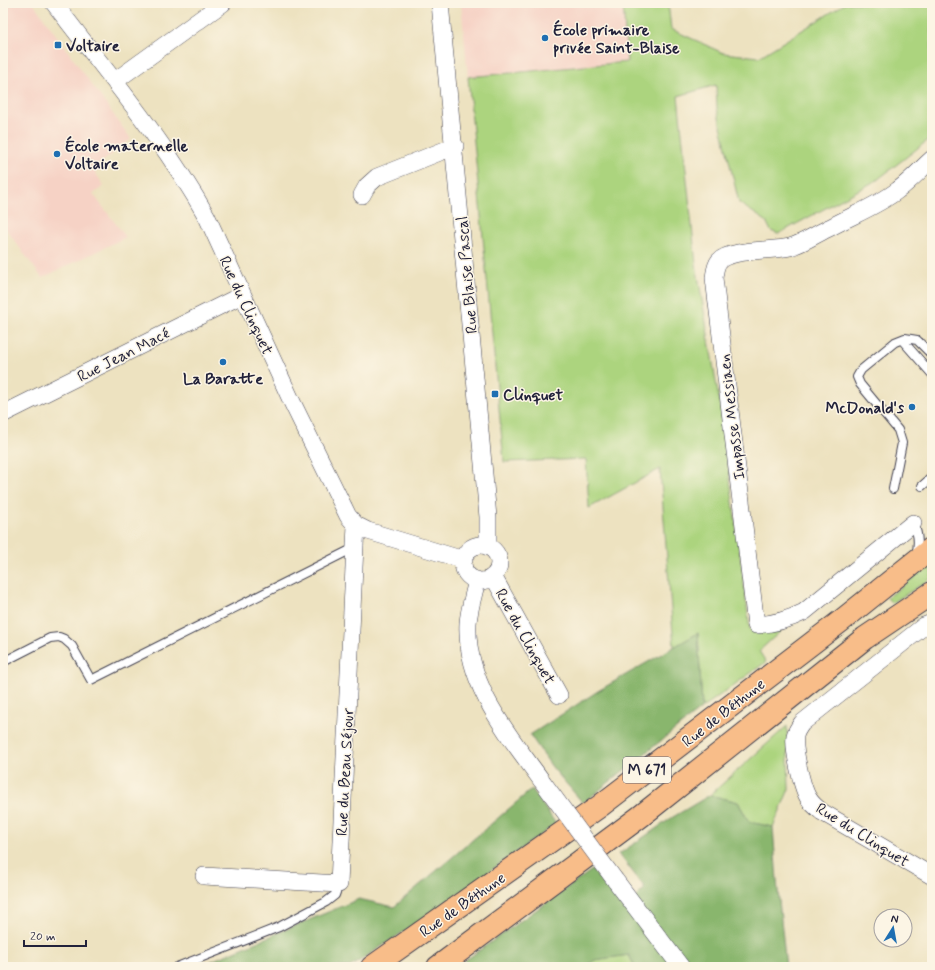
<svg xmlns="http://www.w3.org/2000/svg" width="935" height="970" viewBox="0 0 935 970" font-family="Mynerve,sans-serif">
  <rect width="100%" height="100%" fill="#fcf5e5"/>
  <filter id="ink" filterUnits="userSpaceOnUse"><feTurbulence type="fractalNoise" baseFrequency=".025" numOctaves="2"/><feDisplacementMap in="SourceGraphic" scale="8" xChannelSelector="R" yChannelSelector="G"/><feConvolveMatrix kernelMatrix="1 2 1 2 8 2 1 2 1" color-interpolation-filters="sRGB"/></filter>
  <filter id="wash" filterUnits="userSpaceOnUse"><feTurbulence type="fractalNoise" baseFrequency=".012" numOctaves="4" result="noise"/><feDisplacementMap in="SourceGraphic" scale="16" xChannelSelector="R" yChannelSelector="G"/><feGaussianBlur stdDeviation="0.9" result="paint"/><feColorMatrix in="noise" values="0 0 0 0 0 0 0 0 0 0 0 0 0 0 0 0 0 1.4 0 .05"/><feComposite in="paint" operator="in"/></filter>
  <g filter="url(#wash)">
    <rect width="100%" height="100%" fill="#ede2c0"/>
    <path fill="#f6d2c5" d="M 3,3 L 33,3 L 131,139 L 93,169 L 104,186 L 93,194 L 126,237 L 42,278 L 3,225 Z
      M 461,3 L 623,3 L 627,62 L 468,77 Z"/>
    <path fill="#acd47e" stroke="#677b5c" d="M 623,3 L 668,3 L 671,29 L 723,53 L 759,57 L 846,3 L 932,3 L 932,137 L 877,180 L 778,234 L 771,231 L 766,221 L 739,203 L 717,109 L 716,85 L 678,96 L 696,264 L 721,411 L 750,630 L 782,630 L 759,651 L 766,662 L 702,708 L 698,633 L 674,647 L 660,469 L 589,508 L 586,459 L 504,462 L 468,77 L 627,62 Z
      M 932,563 L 932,578 L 892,603 L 887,598 Z
      M 787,726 L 789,789 L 773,827 L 749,822 L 738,802 L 710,795 Z
      M 629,955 L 635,967 L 584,967 L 594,960 Z"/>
    <path fill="#89b66d" stroke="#566c54" d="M 698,633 L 702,708 L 583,803 L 552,767 L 530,735 L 598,691 Z
      M 532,789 L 556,824 L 420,921 L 350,967 L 197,967 L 359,899 L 394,907 Z
      M 710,795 L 738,802 L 749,822 L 773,827 L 777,881 L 786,967 L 635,967 L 629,955 L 595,960 L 584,967 L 456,967 L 592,870 L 624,909 L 645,888 L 619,854 L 673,817 Z"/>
  </g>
  <g filter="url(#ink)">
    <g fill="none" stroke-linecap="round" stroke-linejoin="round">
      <defs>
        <path id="lane" d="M 902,340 L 932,374
          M 922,486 L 932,477
          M 893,489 L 902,443 L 898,430 L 860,384 L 857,377 L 861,370 L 895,342 L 905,338 L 917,340 L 932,355
          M 913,523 C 919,534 919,544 916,555
          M 3,662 L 50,638 L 59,637 L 64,639 L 72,646 L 91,680 L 354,548
          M 177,967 L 279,927 L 326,902 L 335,895 L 339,884"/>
        <path id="street" d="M 54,3 C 107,73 164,140 207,217 L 292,402 L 348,516 L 356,525 L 368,531 L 464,560
          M 440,3 L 488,517 L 488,547
          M 115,81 L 223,3
          M 362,195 L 367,186 L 377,177 L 455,146
          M 3,414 L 242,295
          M 913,523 L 804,612 C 788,620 774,624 756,625 L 714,278 C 715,272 715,266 719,261 C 730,249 773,251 790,247 C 804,243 818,233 831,227 C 853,215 879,205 898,190 C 910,181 921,169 932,159
          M463 563a18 18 0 1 1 36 0a18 18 0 1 1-36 0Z
          M 493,576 L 559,695
          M 477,580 C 474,594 469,609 468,623 C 465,684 508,734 542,781
          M 932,623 L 924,626 L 802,723 C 799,727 796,731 795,736 C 793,748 802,789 809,799 C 812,804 817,808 822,812 L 932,876
          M 204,876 L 339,884 L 356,525
          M 615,880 L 681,967"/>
        <path id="primary" d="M 372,967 L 600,806 L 841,621 L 932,548
          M 438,967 L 641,816 L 865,638 L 932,593"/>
      </defs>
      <use href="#lane" stroke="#403f4f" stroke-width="10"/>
      <use href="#street" stroke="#403f4f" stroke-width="18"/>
      <use href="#primary" stroke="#403f4f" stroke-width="24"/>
      <use href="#lane" stroke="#fff" stroke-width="8"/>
      <use href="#street" stroke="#fff" stroke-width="17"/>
      <use href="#primary" stroke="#f8bd89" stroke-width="22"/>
      <defs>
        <path id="street-bridge" d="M 542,781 L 615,880"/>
      </defs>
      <use href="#street-bridge" stroke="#403f4f" stroke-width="18" stroke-linecap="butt"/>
      <use href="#street-bridge" stroke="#fff" stroke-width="17"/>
    </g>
  </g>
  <g fill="#1f6fb2" stroke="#fcf5e5" stroke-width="1.5">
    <circle cx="545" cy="38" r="4"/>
    <rect x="54" y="41" width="8" height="8" rx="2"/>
    <circle cx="57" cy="154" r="4"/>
    <circle cx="223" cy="362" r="4"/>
    <rect x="491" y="390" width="8" height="8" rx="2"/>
    <circle cx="912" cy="407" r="4"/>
  </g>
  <g text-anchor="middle" stroke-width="3" stroke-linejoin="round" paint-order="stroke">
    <rect fill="#fcf5e5" stroke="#63616e" stroke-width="1" x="623" y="757" width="48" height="26" rx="3"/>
    <g font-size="15" font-weight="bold" fill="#22223b">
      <text x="647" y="775">M 671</text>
    </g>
    <g font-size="16" font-weight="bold" fill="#22223b" stroke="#fcf5e5" text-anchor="start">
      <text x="553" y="35">École primaire<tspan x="553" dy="18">privée Saint-Blaise</tspan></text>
      <text x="66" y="51">Voltaire</text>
      <text x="65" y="151">École maternelle<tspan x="65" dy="18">Voltaire</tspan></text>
      <text x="223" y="384" text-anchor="middle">La Baratte</text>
      <text x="503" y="400">Clinquet</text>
      <text x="904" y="413" text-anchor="end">McDonald's</text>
    </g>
    <g font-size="16" fill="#22223b" stroke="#fcf5e5">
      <text transform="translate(466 275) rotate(-95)" y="6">Rue Blaise Pascal</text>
      <text transform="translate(247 305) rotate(65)" y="6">Rue du Clinquet</text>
      <text transform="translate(123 354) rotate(-27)" y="6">Rue Jean Macé</text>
      <text transform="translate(731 417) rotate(-97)" y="6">Impasse Messiaen</text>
      <text transform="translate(526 636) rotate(61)" y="6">Rue du Clinquet</text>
      <text transform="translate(723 712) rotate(-38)" y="6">Rue de Béthune</text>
      <text transform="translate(344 772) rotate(-87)" y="6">Rue du Beau Séjour</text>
      <text transform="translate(863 834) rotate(32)" y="6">Rue du Clinquet</text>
      <text transform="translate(462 904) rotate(-35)" y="6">Rue de Béthune</text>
    </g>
  </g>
  <rect width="935" height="970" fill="none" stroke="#fcf5e5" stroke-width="16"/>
  <g transform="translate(893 928) rotate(11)"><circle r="19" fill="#fcf5e5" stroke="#a5a1a1"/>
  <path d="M0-3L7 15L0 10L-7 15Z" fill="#1f6fb2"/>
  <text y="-6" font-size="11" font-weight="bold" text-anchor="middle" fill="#22223b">N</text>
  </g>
  <path d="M24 940v6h62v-6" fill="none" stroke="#22223b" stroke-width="2"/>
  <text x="30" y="940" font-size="12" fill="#22223b" stroke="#fcf5e5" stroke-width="3" paint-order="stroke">20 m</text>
</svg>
